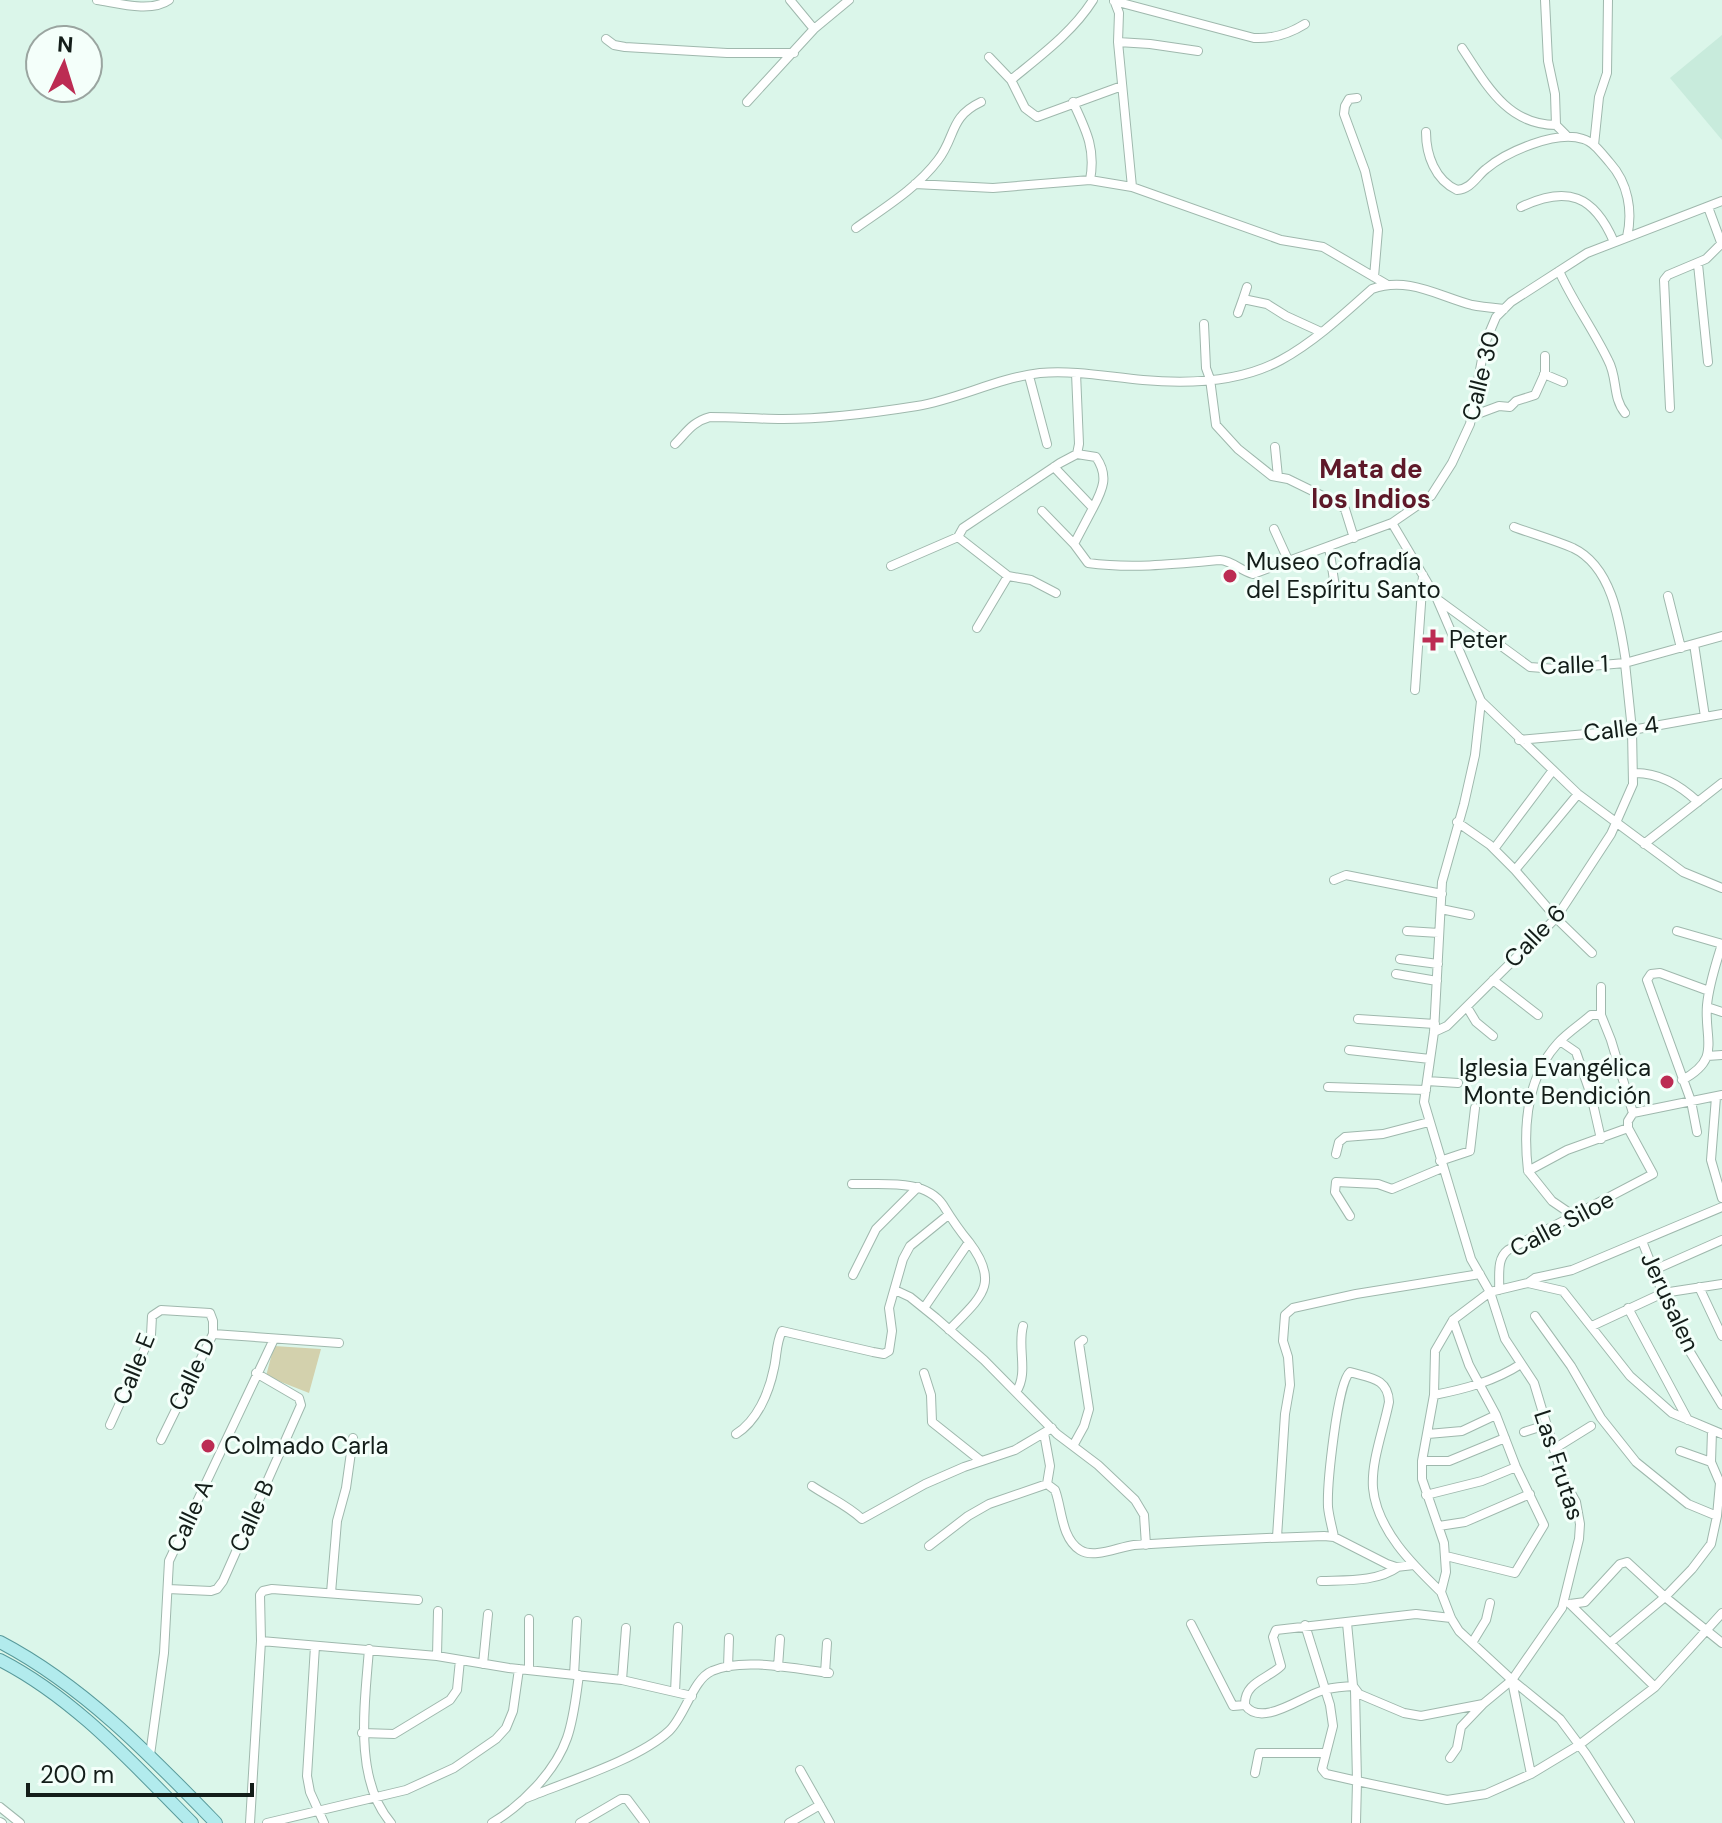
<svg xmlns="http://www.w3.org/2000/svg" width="1722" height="1823" viewBox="0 0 1722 1823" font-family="'DM Sans',sans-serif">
  <rect width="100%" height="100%" fill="#dbf6ea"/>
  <path fill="#c8ebdc" d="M 1722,35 L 1722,140 L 1670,78 Z"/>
  <path fill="#d3d1ad" d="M 274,1346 L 321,1349 L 309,1393 L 266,1376 Z"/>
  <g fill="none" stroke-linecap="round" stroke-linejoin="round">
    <defs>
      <path id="minor" d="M 97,0 C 117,3 151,13 169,0
        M 790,0 L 814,29
        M 1114,0 L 1119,13 L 1118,42 L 1132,187
        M 1545,0 L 1548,61 L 1555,94 L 1556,125 L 1566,135
        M 1114,1 L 1254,38 C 1274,39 1289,34 1305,24
        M 606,39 L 614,45 L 625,47 L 727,53 L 794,53
        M 1118,42 L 1150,44 L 1198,51
        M 1462,48 C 1486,84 1507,125 1556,125
        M 989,57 L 1011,80 L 1025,108 L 1037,117 L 1122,86
        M 1011,80 C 1040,56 1073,32 1093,0
        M 1357,98 L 1349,99 L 1345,106 L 1344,114 L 1365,171 L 1378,230 L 1374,277
        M 747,102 L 814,29 L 849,0
        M 1426,132 C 1426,155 1435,180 1457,190 C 1471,189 1476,177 1486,169 C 1506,152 1556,130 1583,139 C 1594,142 1602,154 1610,163 C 1628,183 1633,211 1627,237
        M 1594,145 L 1599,97 L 1607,73 L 1608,0
        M 1090,180 L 1132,187 L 1281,240 L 1323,247 L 1386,284
        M 915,184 L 993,188 L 1090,180 C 1096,149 1086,130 1073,102
        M 1521,207 C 1567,185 1594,195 1614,242
        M 1708,207 L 1722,245
        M 856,228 C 884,208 917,188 938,160 C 956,137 949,117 981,102
        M 1698,264 L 1708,362
        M 1559,271 C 1573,302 1593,329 1608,360 C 1618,378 1612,397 1625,413
        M 1247,287 L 1243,299 L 1267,304 L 1286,316 L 1321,332
        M 1238,313 L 1243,299
        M 1204,324 L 1206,368 L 1210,379 L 1216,425 L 1238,449 L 1272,476 L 1288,479 L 1335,502 L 1345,509 L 1354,538
        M 1544,374 L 1563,382
        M 1029,376 L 1047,444
        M 1670,408 L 1664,280 L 1668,275 L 1706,259 L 1721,244
        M 1472,416 L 1499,406 L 1510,407 L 1516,401 L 1535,395 L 1545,373 L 1545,356
        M 675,444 C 687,432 692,422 710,417 C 734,417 759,419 783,419 C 828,419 873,413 917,406 C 959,399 997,378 1040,373 C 1075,370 1109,377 1143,380 C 1187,384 1241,382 1281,360 C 1314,342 1344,314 1372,289 C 1408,276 1438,296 1472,305 C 1482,307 1494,308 1504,309
        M 1275,447 L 1278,477
        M 1054,467 L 1093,508 C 1103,489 1109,476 1096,457 L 1077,454
        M 1042,511 L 1074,544 L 1093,508
        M 1392,523 L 1437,599 L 1530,667 L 1556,669 L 1625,663 L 1722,636
        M 1514,527 C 1533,534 1554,540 1573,548 C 1613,567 1620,624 1626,662
        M 1274,529 L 1289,562
        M 958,537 L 1008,576 L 1031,580 L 1056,593
        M 1074,544 L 1088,563 C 1132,569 1177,564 1220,560 C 1233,561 1241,571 1253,574 L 1392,523 L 1431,496 L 1452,463 L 1470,424 L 1485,343 L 1496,317 L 1511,302 L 1587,253 L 1722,201
        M 1329,547 L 1335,587
        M 891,566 L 958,537 L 963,528 L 1060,463 L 1077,454 L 1079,444 L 1076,373
        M 1668,596 L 1681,648
        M 1437,599 L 1481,701 L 1578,794 L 1683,872 L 1722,888
        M 977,628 L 1008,576
        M 1694,644 L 1705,717
        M 1415,690 L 1423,575
        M 1519,740 L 1632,730 L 1722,714
        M 1633,773 C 1658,772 1680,785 1698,802
        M 1457,822 L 1490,845 L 1515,870 L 1559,921 L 1592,953
        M 1644,844 L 1722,783
        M 1494,849 L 1553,770
        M 1515,870 L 1578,794
        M 1334,880 L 1346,875 L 1442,894
        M 1441,909 L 1470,915
        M 1407,931 L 1439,933
        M 1677,931 L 1722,944
        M 1400,959 L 1438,964
        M 1396,974 L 1437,981
        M 1493,980 L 1538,1015
        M 1467,1007 L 1476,1022 L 1493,1036
        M 1707,1007 L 1722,1012
        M 1358,1019 L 1435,1024
        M 1434,1032 L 1447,1026 L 1556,918 L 1611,834 L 1633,784 L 1632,730 L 1625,663
        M 1560,1041 L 1576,1052 L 1591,1095 L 1601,1139
        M 1349,1050 L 1430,1059
        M 1707,1056 L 1722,1055
        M 1682,1080 C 1722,1059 1704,1040 1707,1005 C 1709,984 1716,963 1722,944
        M 1427,1081 L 1458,1083
        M 1328,1087 L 1426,1090
        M 1716,1097 L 1711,1160 L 1722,1198
        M 1633,1113 L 1722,1095
        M 1697,1132 L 1691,1101 L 1647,980 L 1651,974 L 1660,973 L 1709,991
        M 1336,1154 L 1339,1142 L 1345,1137 L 1383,1134 L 1429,1122
        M 1440,1161 L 1470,1151 L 1475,1108
        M 1528,1171 C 1523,1127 1527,1077 1558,1043 C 1568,1032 1581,1024 1591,1015 L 1601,1015
        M 852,1184 C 881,1185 925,1178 943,1205 C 951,1218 959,1230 969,1242 L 924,1308
        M 1350,1216 L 1335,1192 L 1336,1182 L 1378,1184 L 1392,1189 L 1442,1168
        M 1574,1216 L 1552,1201 L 1528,1171 L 1567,1150 L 1628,1128
        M 1642,1241 L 1678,1332 L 1722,1405
        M 1654,1270 L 1722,1240
        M 853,1275 L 876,1229 L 918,1187
        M 1528,1283 L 1563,1291 L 1630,1376 L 1672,1413 L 1722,1434
        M 1699,1287 L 1722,1336
        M 895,1290 L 910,1297 L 936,1318 L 984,1360 L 1057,1434 L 1098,1465 L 1135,1500 L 1144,1515 L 1146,1545
        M 1499,1290 C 1500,1276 1496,1259 1508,1250 L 1653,1174 L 1628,1128 L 1628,1121 L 1633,1113 L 1611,1040 L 1601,1015 L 1601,987
        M 1628,1308 L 1688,1420
        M 1535,1316 L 1571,1366 L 1601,1418 L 1636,1462 L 1688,1504 L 1717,1516 L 1720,1483 L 1711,1462 L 1712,1431
        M 1592,1326 L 1663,1293 L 1722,1284
        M 949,1330 C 981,1297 1001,1284 969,1242
        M 213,1334 L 339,1343
        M 924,1373 L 931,1395 L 932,1422 L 981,1461
        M 1016,1392 C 1029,1373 1017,1348 1023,1326
        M 1434,1395 C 1465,1389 1495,1381 1521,1364
        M 110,1425 L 151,1335 L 152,1316 L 161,1310 L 210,1313 L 213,1321 L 213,1334 L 161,1440
        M 1524,1432 L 1546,1425
        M 736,1434 C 757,1421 769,1393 774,1368 C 777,1355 776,1343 782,1331 L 873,1352 L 884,1354 L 889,1351 L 892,1331 L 889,1308 L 903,1259 L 910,1246 L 947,1216
        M 1428,1434 L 1462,1431 L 1496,1415
        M 1073,1446 L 1084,1426 L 1089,1409 L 1079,1343 L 1083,1340
        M 1554,1449 L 1591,1426
        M 1680,1451 L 1711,1462
        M 1422,1461 L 1449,1461 L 1505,1438
        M 1047,1484 L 1055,1490 C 1062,1508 1061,1538 1080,1550 C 1094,1559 1118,1547 1134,1545 C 1197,1541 1260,1538 1324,1536 L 1334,1537 L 1387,1564 L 1396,1567 L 1414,1565
        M 812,1486 C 830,1498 847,1505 862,1519 L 925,1484 L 964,1467 L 1015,1450 L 1052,1428
        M 1426,1495 L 1482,1481 L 1516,1467
        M 1439,1526 L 1465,1522 L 1530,1494
        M 1277,1537 L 1285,1414 L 1290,1385 L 1288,1357 L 1283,1341 L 1285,1315 L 1293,1308 L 1356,1294 L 1480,1274
        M 1334,1537 C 1332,1527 1329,1517 1328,1507 C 1327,1486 1337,1383 1350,1372 C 1370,1378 1388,1378 1389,1402 C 1384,1428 1371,1461 1373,1488 C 1377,1530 1413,1565 1441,1592
        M 929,1546 L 968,1516 L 989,1504 L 1047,1484 L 1050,1466 L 1044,1433
        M 1446,1556 L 1515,1573 L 1544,1525 L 1516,1467 L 1496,1415 L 1469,1365 L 1453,1320
        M 1321,1581 C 1347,1580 1377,1582 1398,1567
        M 168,1589 L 211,1591 L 217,1589 L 223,1581 L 301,1405 L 299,1398 L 256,1373
        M 331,1593 L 337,1521 L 346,1488 L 353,1438
        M 1570,1604 L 1585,1602 L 1620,1564 L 1627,1562 L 1665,1597 L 1692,1569 L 1711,1544 L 1717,1516
        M 1570,1604 L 1655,1687
        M 1347,1623 L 1353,1686 L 1359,1694 L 1404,1713 L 1421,1716 L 1483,1704 L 1512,1680 L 1562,1608 L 1579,1539 L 1580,1524 L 1576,1502 L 1563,1479 L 1534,1383 L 1505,1339 L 1490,1292 L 1471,1259 L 1424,1102 L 1434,1032 L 1442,882 L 1464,804 L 1475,755 L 1481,701
        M 1191,1624 L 1233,1706 L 1245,1705 C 1261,1728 1301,1697 1321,1691 C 1331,1687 1342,1687 1353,1686
        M 1305,1625 L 1330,1705 L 1333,1726 L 1322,1769 L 1326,1774 L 1357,1781 L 1355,1690
        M 261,1641 L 437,1656 L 509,1668 L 622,1680 L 692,1696
        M 1611,1642 L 1665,1597 L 1722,1643
        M 1472,1643 L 1486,1620 L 1490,1603
        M 315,1646 L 307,1776 L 310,1792 L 324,1823
        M 369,1649 C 365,1702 353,1779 391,1823
        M 437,1656 L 438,1611
        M 483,1664 L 488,1614
        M 728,1667 L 729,1638
        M 778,1667 L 780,1639
        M 529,1670 L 529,1619
        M 825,1673 L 827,1643
        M 574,1675 L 577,1621
        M 622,1680 L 626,1628
        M 1512,1681 L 1531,1774
        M 675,1692 L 678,1627
        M 1245,1705 C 1244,1682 1268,1679 1281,1666 L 1273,1637 L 1276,1630 L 1416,1614 L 1451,1618
        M 362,1733 L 394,1734 L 450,1700 L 457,1690 L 460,1660
        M 150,1755 L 164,1653 L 169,1561 L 274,1339
        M 1450,1758 L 1457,1748 L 1461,1727 L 1483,1704
        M 800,1770 L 830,1823
        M 1255,1773 L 1259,1753 L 1326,1753
        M 524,1799 C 565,1782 638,1760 669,1731 C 685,1716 693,1679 712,1671 C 742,1657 797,1669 829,1673
        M 0,1807 L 20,1823
        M 0,1822 L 2,1823
        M 250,1823 L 261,1641 L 260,1595 L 263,1591 L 272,1589 L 418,1600
        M 267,1823 L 406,1790 L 454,1768 L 496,1739 L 506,1728 L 513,1711 L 519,1669
        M 492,1823 C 522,1805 555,1772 567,1738 C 574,1718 576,1696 579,1675
        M 580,1823 L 621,1799 L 627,1799 L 645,1823
        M 789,1823 L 820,1805
        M 1356,1823 L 1357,1781 L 1447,1800 L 1486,1794 L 1531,1774 L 1579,1745 L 1655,1687 L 1722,1613
        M 1630,1823 L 1586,1754 L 1560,1719 L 1512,1680 L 1459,1631 L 1451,1618 L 1441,1592 L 1446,1572 L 1444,1543 L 1422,1479 L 1422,1461 L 1434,1395 L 1435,1351 L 1453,1320 L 1490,1292 L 1528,1283 L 1535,1278 L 1572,1270 L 1722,1207"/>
      <path id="primary" d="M 0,1642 C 84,1686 151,1756 216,1823
        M 0,1660 C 76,1699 133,1764 192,1823"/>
    </defs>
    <use href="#minor" stroke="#9fb8ad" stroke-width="10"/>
    <use href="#primary" stroke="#599a9b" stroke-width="14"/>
    <use href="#minor" stroke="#fff" stroke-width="8"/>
    <use href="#primary" stroke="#b2ebed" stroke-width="12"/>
  </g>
  <g fill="#bc2c53" stroke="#f4fffa" stroke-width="3">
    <circle cx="1230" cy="576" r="8"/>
    <path d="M1429 628h8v8h8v8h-8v8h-8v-8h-8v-8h8z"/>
    <circle cx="1667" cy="1082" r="8"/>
    <circle cx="208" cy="1446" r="8"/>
  </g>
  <g text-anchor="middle" stroke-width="6" stroke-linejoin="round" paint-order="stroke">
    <g font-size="24" fill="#131d19" stroke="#f4fffa">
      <text transform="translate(1481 376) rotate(-76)" y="8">Calle 30</text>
      <text transform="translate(1574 665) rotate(-2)" y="8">Calle 1</text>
      <text transform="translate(1621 729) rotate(-7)" y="8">Calle 4</text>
      <text transform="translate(1535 936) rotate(-46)" y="8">Calle 6</text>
      <text transform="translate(1562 1224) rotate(-28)" y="8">Calle Siloe</text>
      <text transform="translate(1670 1302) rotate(65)" y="8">Jerusalen</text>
      <text transform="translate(134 1369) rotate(-68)" y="8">Calle E</text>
      <text transform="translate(192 1374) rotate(-65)" y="8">Calle D</text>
      <text transform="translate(1559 1465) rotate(72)" y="8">Las Frutas</text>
      <text transform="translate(190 1516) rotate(-65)" y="8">Calle A</text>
      <text transform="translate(252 1516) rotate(-66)" y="8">Calle B</text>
    </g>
    <g font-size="24" fill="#131d19" stroke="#f4fffa" text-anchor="start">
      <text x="1246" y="570">Museo Cofradía<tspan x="1246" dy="28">del Espíritu Santo</tspan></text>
      <text x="1449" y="648">Peter</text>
      <text x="1651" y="1076" text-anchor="end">Iglesia Evangélica<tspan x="1651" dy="28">Monte Bendición</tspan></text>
      <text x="224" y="1454">Colmado Carla</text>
    </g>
    <g font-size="26" font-weight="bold" fill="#5e1929" stroke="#f4fffa">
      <text x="1371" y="478">Mata de<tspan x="1371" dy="30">los Indios</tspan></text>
    </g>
  </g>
  <g transform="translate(64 64) rotate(4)"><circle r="38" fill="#f4fffa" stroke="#9aa5a0" stroke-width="2"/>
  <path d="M0-6L14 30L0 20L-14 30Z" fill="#bc2c53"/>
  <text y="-12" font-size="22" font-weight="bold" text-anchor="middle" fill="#131d19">N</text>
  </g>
  <path d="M28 1783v12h224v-12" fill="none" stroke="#131d19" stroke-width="4"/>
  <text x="40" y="1783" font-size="24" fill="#131d19" stroke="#f4fffa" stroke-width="6" paint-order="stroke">200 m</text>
</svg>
